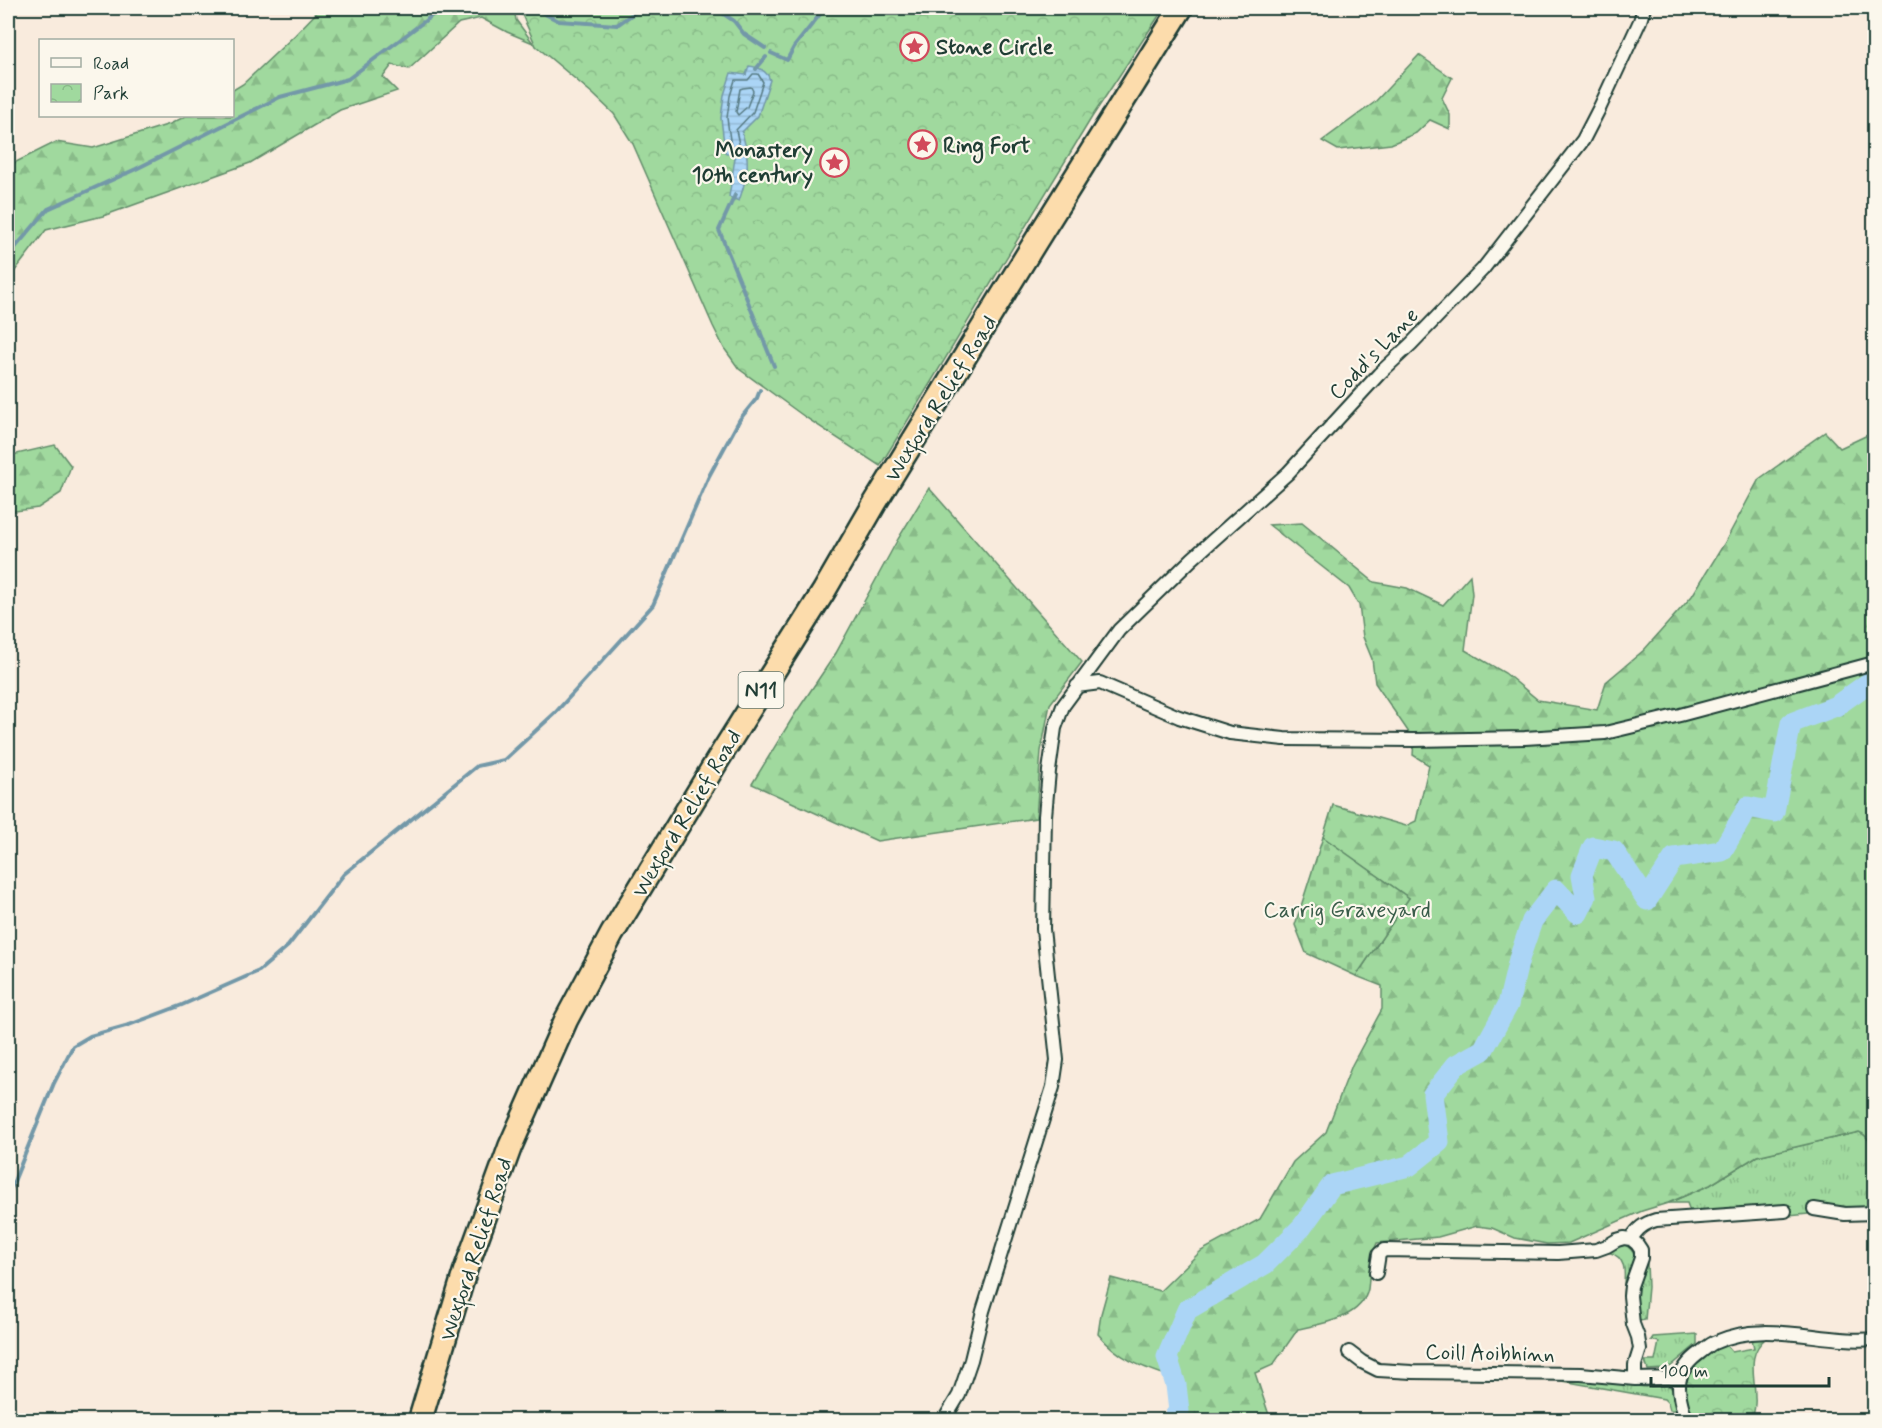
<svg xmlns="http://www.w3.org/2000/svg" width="1882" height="1428" viewBox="0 0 1882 1428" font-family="Mynerve,sans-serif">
  <defs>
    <pattern id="grass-tufts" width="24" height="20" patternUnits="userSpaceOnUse" patternTransform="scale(1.5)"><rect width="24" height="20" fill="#a0d99e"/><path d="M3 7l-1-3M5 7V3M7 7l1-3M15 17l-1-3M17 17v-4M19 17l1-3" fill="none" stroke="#89bb89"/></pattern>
    <pattern id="forest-firs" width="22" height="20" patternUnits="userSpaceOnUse" patternTransform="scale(1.5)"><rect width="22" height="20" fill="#a0d99e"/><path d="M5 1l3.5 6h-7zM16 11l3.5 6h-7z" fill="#89bb89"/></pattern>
    <pattern id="cemetery-stones" width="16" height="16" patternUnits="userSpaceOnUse" patternTransform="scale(1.5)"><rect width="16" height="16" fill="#a0d99e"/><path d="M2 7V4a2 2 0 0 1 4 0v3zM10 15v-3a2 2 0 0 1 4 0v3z" fill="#89bb89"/></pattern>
    <pattern id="park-crowns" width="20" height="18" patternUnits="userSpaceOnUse" patternTransform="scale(1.5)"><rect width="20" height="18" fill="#a0d99e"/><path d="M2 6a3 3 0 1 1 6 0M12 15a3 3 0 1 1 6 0" fill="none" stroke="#89bb89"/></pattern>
    <pattern id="water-rules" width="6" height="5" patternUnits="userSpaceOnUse" patternTransform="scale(1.5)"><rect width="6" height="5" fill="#abd5f6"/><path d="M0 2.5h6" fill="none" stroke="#93b8d4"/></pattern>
  </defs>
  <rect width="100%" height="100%" fill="#f9ebdd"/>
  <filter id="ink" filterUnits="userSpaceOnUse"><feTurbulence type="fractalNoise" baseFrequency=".0167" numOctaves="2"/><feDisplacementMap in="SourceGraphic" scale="12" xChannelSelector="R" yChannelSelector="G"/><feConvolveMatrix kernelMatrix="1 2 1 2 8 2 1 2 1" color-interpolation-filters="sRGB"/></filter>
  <g filter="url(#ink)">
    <path fill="url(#grass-tufts)" stroke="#608b69" stroke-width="1.5" d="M 1859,1132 C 1881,1139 1874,1188 1874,1207 L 1849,1207 L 1809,1203 L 1808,1214 L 1789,1216 L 1789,1205 L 1690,1211 L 1687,1203 L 1668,1203 L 1710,1185 L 1757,1156 Z
      M 1624,1244 C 1641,1254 1633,1262 1628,1277 C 1625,1282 1625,1290 1623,1296 C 1624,1277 1630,1258 1608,1252 Z
      M 1647,1263 L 1648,1287 L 1645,1320 L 1639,1321 C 1633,1291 1634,1290 1647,1263 Z
      M 1697,1334 L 1697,1344 L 1671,1366 L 1664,1369 L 1648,1370 L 1645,1361 L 1655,1361 L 1659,1342 L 1651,1340 L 1653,1337 Z
      M 1557,1380 L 1610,1382 L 1645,1387 L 1666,1384 L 1670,1386 L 1673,1391 L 1677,1410 L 1670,1410 L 1668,1403 L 1664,1399 Z"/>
    <path fill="url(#forest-firs)" stroke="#608b69" stroke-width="1.5" d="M 321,8 L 514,8 L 516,20 L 533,43 L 507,32 L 481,18 L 459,23 L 409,69 L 392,65 L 383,77 L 397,91 L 340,110 L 250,163 L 103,216 L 46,230 L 8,280 L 8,166 L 56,142 L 93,148 L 170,124 L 186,116 L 232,116 L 233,90 L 243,84 L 295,35 Z
      M 1419,55 L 1452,78 L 1442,98 L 1450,115 L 1450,129 L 1430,120 L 1416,133 L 1391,144 L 1338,150 L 1322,141 L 1375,102 Z
      M 1825,432 L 1840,448 L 1874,432 L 1874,1156 C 1871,1146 1869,1135 1859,1132 L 1757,1156 L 1710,1185 L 1668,1203 L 1642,1211 L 1569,1243 L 1547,1244 L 1515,1238 L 1492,1228 L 1477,1226 L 1438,1237 L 1377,1243 C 1369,1258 1370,1273 1368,1289 C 1362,1318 1322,1324 1298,1329 L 1273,1365 L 1255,1373 L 1270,1418 L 1269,1420 L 1171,1420 L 1179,1411 L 1174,1378 C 1142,1367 1121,1361 1098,1334 L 1101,1314 L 1111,1278 L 1160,1291 L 1201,1251 L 1260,1219 L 1293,1162 L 1326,1132 L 1352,1065 L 1382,1009 L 1382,986 L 1356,976 L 1409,898 L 1323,837 L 1333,805 L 1406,826 L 1416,821 L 1429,765 L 1413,755 L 1414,740 L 1375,683 L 1372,659 L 1363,637 L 1359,605 L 1349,588 L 1269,525 L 1302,523 L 1374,582 L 1407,588 L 1443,605 L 1470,575 L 1472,594 L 1465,650 L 1505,673 L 1538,700 L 1597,710 L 1606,682 L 1644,650 L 1692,596 L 1724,544 L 1759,479 Z
      M 55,445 L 71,466 L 61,493 L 38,508 L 8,512 L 8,456 Z
      M 929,488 L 1082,662 L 1050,704 L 1041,751 L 1036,818 L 877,841 L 752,784 L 793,717 L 836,653 L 898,539 Z"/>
    <path fill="url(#cemetery-stones)" stroke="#608b69" stroke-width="1.5" d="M 1323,837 L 1409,898 L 1356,976 L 1306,953 L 1295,925 Z"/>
    <path fill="url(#park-crowns)" stroke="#608b69" stroke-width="1.5" d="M 519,8 L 1164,8 L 1092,117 L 880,466 L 805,417 L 739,369 L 724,348 L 713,326 L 633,144 L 614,114 L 593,94 L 536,46 Z
      M 1766,1338 C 1746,1355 1755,1374 1755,1397 C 1756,1405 1754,1412 1752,1420 L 1693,1420 C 1676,1383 1688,1359 1725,1344 L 1732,1352 L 1754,1348 L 1752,1339 Z"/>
    <path fill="url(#water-rules)" stroke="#7398a8" stroke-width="1.5" d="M 749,66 C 758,67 767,70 770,80 L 758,116 L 742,132 C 750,161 749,172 739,201 L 729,197 L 735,158 L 725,152 L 721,118 L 724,95 L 731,73 L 746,75 Z"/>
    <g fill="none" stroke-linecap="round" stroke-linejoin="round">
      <path stroke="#577a82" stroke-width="1.5" d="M 753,74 L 758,74 L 763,82 L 753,112 L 736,130 L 740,149 L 737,152 L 731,147 L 727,118 L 730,96 L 735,80 L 748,80 Z
        M 743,88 L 751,87 L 753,91 L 747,107 L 738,115 L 736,112 L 740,89 Z"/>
      <path stroke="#7398a8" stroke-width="4" d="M 533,8 L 559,21 L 617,25 L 641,8
        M 715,8 L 734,21 L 744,34 L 765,48
        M 771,53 L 787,60 L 794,47 L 825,8
        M 756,69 L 766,57
        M 735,195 L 719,230 L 774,366
        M 8,256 L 48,209 L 136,169 L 280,97 L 348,79 L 442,8
        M 8,1196 L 54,1083 L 73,1046 L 90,1036 L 129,1025 L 182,1005 L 259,971 L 288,946 L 344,874 L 477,766 L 504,760 L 555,713 L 653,605 L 709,476 L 740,419 L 757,398 L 760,390"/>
      <path stroke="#abd5f6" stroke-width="21" d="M 1172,1420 L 1179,1411 L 1176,1385 L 1167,1357 L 1187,1310 L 1265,1264 L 1302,1227 L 1332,1185 L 1409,1166 L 1439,1142 L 1433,1094 L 1456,1065 L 1483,1050 L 1508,1005 L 1519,959 L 1532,921 L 1556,890 L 1578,913 L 1586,897 L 1582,875 L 1593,847 L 1614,851 L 1647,900 L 1674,858 L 1722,851 L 1748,807 L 1774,812 L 1791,723 L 1836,706 L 1874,679"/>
      <defs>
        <path id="street" d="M 1077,686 L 1100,683 L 1179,717 L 1230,733 L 1284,739 L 1414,740 L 1525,738 L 1605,733 L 1680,715 L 1874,663
          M 1814,1209 L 1845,1214 L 1874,1213
          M 1631,1239 C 1638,1228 1643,1224 1656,1220 L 1785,1211
          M 1376,1273 L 1379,1254 L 1384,1250 L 1558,1253 L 1596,1250 L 1607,1246 L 1617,1240 L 1624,1238 L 1631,1239 L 1637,1244 L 1641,1250 L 1641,1258 L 1631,1286 L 1630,1296 L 1633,1324 L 1638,1337 L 1640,1349 L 1635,1365 L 1635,1379
          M 1349,1352 L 1362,1362 L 1378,1370 L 1412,1372 L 1581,1374 L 1635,1379 L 1679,1378
          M 944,1420 L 959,1395 L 971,1360 L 983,1311 L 1053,1087 L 1057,1060 L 1043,929 L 1045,816 L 1049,771 L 1055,728 L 1063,706 L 1119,630 L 1192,559 L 1288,473 L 1379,374 L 1411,344 L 1483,269 L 1583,140 L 1600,107 L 1640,21 L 1644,8
          M 1686,1420 C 1677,1389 1672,1373 1701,1352 C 1705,1349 1710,1344 1716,1342 C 1766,1319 1823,1344 1874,1339"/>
        <path id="highway" d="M 420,1420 L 465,1271 L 510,1147 L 566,1020 L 612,934 L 717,761 L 824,591 L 875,503 L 1034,244 L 1181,8"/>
      </defs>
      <use href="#street" stroke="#1f3d34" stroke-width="16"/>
      <use href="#highway" stroke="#1f3d34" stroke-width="27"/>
      <use href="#street" stroke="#fbf7ec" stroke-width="12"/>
      <use href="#highway" stroke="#fcdcac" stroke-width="22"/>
    </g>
  </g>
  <defs>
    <symbol id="sight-ring" viewBox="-11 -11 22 22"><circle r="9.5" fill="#fbf7ec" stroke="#d1495b" stroke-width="1.5"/><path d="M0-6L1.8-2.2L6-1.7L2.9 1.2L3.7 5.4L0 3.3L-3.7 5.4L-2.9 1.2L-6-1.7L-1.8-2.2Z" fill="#d1495b"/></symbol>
  </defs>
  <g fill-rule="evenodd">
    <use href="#sight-ring" x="898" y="30" width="33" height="33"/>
    <use href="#sight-ring" x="906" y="128" width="33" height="33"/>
    <use href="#sight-ring" x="818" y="146" width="33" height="33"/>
  </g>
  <g text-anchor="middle" stroke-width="4.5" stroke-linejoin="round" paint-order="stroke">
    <rect fill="#fbf7ec" stroke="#61756b" stroke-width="1.5" x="738.5" y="672" width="45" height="36" rx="4.5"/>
    <g font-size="21" font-weight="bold" fill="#1f3d34">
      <text x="761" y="697">N11</text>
    </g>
    <g font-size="22" font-weight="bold" fill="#1f3d34" stroke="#fbf7ec" text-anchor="start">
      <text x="936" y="54">Stone Circle</text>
      <text x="943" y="153">Ring Fort</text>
      <text x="813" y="157" text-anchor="end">Monastery<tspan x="813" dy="25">10th century</tspan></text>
    </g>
    <g font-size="22" fill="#1f3d34" stroke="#fbf7ec">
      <text transform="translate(1373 353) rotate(-46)" y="8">Codd's Lane</text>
      <text transform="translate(940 398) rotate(-58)" y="8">Wexford Relief Road</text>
      <text transform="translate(686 813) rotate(-59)" y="8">Wexford Relief Road</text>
      <text transform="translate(475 1249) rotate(-72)" y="8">Wexford Relief Road</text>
      <text transform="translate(1490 1352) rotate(1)" y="8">Coill Aoibhinn</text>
    </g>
    <g font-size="22" fill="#395c49" stroke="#fbf7ec">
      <text x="1347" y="917">Carrig Graveyard</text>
    </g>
  </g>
  <rect width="1882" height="1428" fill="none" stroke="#fbf7ec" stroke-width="30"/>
  <rect x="15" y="15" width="1852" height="1398" fill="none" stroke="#1f3d34" stroke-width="2" filter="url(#ink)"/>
  <rect x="39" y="39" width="195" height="78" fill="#fbf7ec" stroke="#a3ada2" stroke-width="1.5"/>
  <rect x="51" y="58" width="30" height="9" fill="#fbf7ec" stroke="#a3ada2" stroke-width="1.5"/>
  <text x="93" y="69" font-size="18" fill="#1f3d34">Road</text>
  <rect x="51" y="84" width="30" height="18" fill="url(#park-crowns)" stroke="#a3ada2" stroke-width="1.5"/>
  <text x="93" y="99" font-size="18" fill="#1f3d34">Park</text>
  <path d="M1651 1377v9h178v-9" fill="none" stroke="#1f3d34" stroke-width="3"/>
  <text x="1660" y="1377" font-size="18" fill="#1f3d34" stroke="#fbf7ec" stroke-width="4.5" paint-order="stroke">100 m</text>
</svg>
